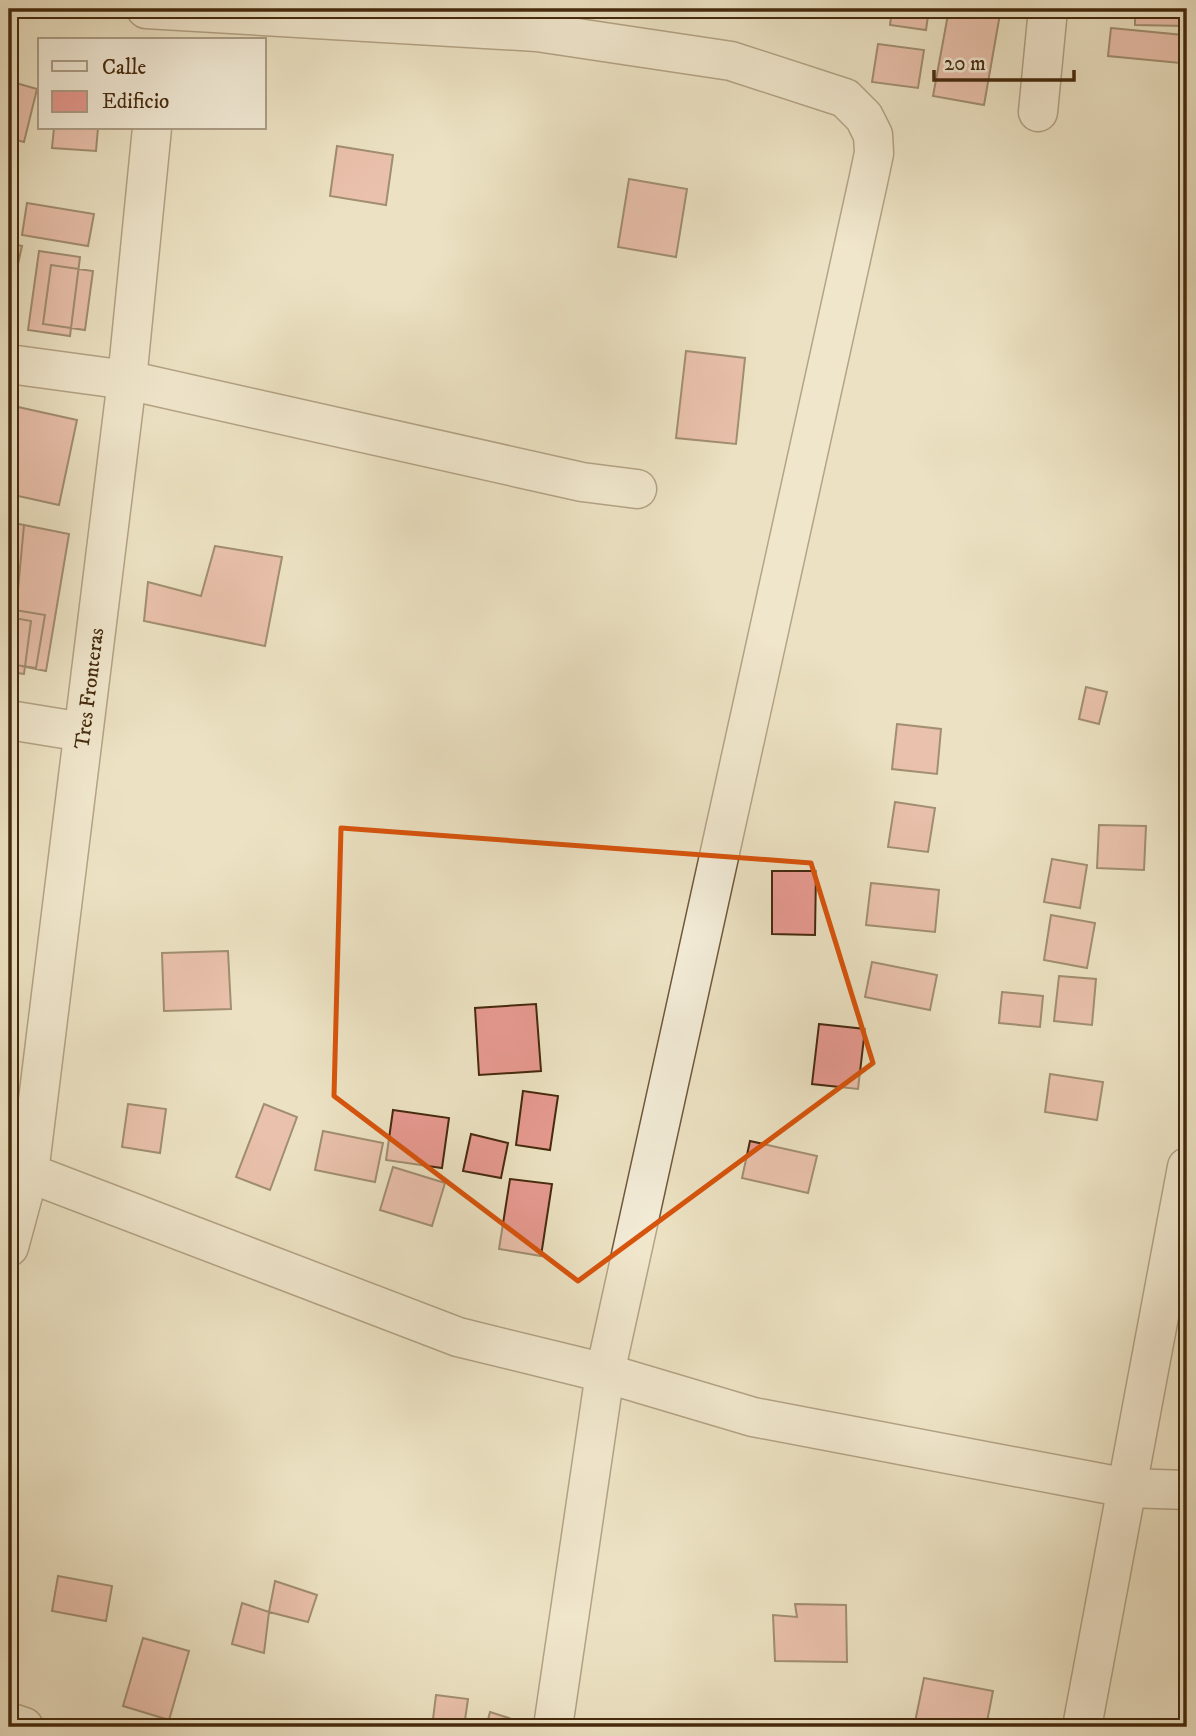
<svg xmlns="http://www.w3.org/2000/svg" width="1196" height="1736" viewBox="0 0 1196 1736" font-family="'IM FELL DW Pica',serif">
  <rect width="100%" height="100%" fill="#ece2c3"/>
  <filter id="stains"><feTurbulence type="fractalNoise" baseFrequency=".00286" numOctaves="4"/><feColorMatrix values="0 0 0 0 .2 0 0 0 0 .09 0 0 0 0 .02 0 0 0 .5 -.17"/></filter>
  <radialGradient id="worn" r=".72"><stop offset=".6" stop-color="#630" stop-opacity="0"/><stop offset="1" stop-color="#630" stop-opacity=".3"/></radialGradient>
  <path fill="#e79a91" stroke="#452a0d" stroke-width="2" d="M 892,9 L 929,9 L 926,30 L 890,25 Z
    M 949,9 L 974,9 L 1000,14 L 984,105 L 933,96 Z
    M 1135,9 L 1187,9 L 1187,26 L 1135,25 Z
    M 1111,28 L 1183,35 L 1180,63 L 1108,56 Z
    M 878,44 L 924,50 L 918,88 L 872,82 Z
    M 9,81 L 37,89 L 24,142 L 9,138 Z
    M 54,128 L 98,128 L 96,151 L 52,148 Z
    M 337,146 L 393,155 L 386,205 L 330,196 Z
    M 629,179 L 687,189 L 676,257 L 618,247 Z
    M 27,203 L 94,214 L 88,246 L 22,235 Z
    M 9,243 L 22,246 L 9,304 Z
    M 39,251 L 80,257 L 70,336 L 28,330 Z
    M 51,265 L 93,271 L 85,330 L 43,324 Z
    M 686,351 L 745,358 L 736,444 L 676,438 Z
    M 9,405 L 77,420 L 59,505 L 9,494 Z
    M 9,522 L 24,525 L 11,664 L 9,664 Z
    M 24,525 L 69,534 L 46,671 L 11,664 Z
    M 215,546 L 282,557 L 265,646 L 144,621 L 148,582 L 201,596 Z
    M 9,609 L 45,615 L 36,668 L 9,664 Z
    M 9,617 L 31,621 L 24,674 L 9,672 Z
    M 1086,687 L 1107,692 L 1099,724 L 1079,719 Z
    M 897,724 L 941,729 L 937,774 L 892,769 Z
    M 9,782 L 17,784 L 9,817 Z
    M 895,802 L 935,808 L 928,852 L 888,847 Z
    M 1099,825 L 1146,826 L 1144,870 L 1097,868 Z
    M 1052,859 L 1087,865 L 1080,908 L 1044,902 Z
    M 772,871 L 816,871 L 815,935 L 772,934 Z
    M 871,883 L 939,890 L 935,932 L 866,925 Z
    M 1051,915 L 1095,923 L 1087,968 L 1044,960 Z
    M 228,951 L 231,1009 L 164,1011 L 162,953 Z
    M 872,962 L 937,975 L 930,1010 L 865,997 Z
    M 1059,976 L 1096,979 L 1092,1025 L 1054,1021 Z
    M 1002,992 L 1043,996 L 1040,1027 L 999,1023 Z
    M 536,1004 L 541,1071 L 479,1075 L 475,1008 Z
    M 819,1024 L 865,1029 L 858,1089 L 812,1084 Z
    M 1050,1074 L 1103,1082 L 1097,1120 L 1045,1112 Z
    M 523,1091 L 558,1096 L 550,1150 L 516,1145 Z
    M 128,1104 L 166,1109 L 160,1153 L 122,1147 Z
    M 264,1104 L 297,1117 L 270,1190 L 236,1177 Z
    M 393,1110 L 449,1118 L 442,1168 L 386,1160 Z
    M 323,1131 L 383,1143 L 375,1182 L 315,1170 Z
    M 471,1134 L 508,1143 L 501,1178 L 463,1171 Z
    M 750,1141 L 817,1156 L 808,1193 L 742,1178 Z
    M 393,1167 L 445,1183 L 432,1226 L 380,1210 Z
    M 510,1179 L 552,1184 L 541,1256 L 499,1249 Z
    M 58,1576 L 112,1586 L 106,1621 L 52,1611 Z
    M 275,1581 L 317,1595 L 308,1622 L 269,1612 Z
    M 242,1603 L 269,1612 L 264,1653 L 232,1644 Z
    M 795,1604 L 846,1605 L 847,1662 L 775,1661 L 773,1615 L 797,1617 Z
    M 143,1638 L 189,1651 L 169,1720 L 123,1706 Z
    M 924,1678 L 993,1691 L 986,1727 L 941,1727 L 915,1722 Z
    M 436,1695 L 468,1699 L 464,1727 L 432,1727 Z
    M 490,1712 L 515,1720 L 512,1727 L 486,1727 Z"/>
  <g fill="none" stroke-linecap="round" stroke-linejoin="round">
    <defs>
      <g id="minor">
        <path d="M 146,9 L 537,32 L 731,61 L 845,98 L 864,117 L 873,135 L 874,153 L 869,177 L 605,1373 L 553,1727"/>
        <path d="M 1038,112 L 1048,9"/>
        <path d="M 9,364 L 127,380 L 582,482 L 637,489"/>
        <path d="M 9,720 L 83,732"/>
        <path d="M 9,1169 L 29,1173 L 458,1337 L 605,1373 L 753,1417 L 1127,1488 L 1187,1490"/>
        <path id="s1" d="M 9,1247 L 29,1173 L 127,380 L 152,128"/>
        <path d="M 9,1722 L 24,1727"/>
        <path d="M 1082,1727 L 1187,1167"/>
      </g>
    </defs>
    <use href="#minor" stroke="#6f583a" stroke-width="41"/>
    <use href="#minor" stroke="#f3ecd8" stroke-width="38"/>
  </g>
  <path d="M0 0H1196V1736H0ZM 341,828 L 811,863 L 873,1063 L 578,1281 L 334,1096 Z" fill="#ece2c3" fill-opacity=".55" fill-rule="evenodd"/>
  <path fill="none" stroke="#d8540c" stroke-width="5" stroke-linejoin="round" d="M 341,828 L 811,863 L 873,1063 L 578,1281 L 334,1096 Z"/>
  <g text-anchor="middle" stroke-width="6" stroke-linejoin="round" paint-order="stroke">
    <g font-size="21" fill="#452a0d" stroke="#f3ecd8">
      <text dy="7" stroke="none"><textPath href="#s1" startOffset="565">Tres Fronteras</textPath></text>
    </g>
  </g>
  <rect width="1196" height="1736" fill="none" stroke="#ece2c3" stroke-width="35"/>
  <rect x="10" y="10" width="1175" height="1715" fill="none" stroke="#452a0d" stroke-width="3.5"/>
  <rect x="18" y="18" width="1161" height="1701" fill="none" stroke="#452a0d" stroke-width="2"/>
  <rect x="38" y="38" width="228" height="91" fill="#f3ecd8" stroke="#ad9e87" stroke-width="2"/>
  <rect x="52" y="61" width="35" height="10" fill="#f3ecd8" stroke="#ad9e87" stroke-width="2"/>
  <text x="102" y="74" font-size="21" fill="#452a0d">Calle</text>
  <rect x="52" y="91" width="35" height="21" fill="#e79a91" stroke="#ad9e87" stroke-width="2"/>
  <text x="102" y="108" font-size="21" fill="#452a0d">Edificio</text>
  <path d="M934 70v10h140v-10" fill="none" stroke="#452a0d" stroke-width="3.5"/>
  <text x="944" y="70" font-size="21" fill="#452a0d" stroke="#f3ecd8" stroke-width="5" paint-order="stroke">20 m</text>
  <rect width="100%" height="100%" filter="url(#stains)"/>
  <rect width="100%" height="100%" fill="url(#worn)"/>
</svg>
